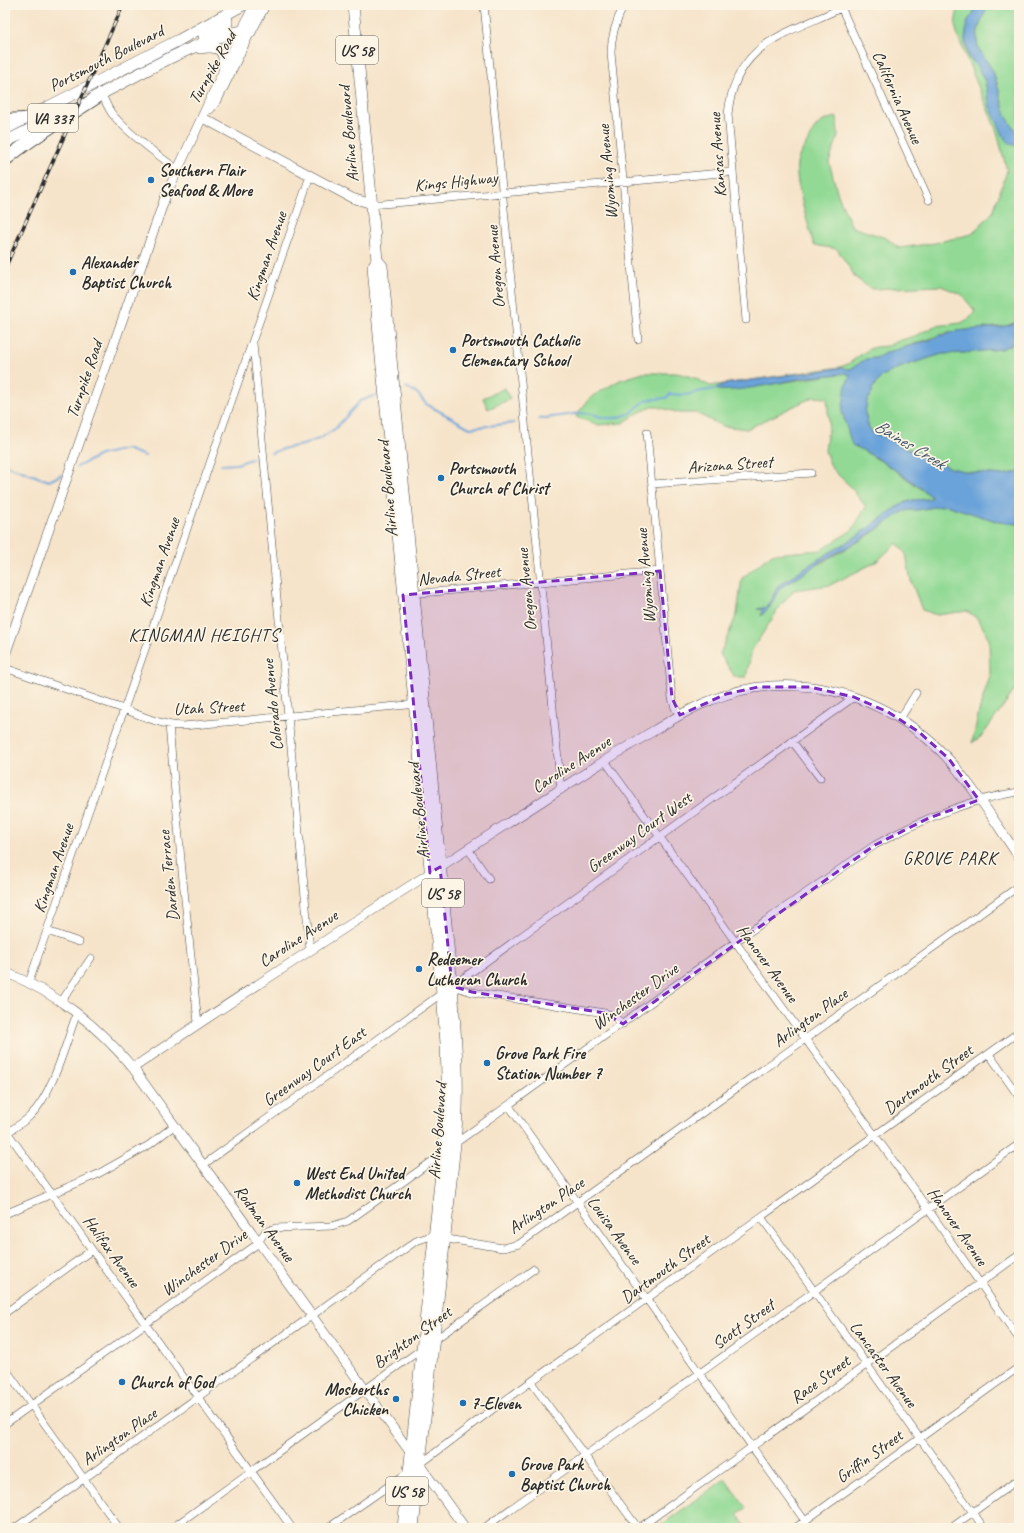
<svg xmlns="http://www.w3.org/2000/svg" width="1024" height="1533" viewBox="0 0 1024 1533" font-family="Caveat,sans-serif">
  <rect width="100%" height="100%" fill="#fcf5e5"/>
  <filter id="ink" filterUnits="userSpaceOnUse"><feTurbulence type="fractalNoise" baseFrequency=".025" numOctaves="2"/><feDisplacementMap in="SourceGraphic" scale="8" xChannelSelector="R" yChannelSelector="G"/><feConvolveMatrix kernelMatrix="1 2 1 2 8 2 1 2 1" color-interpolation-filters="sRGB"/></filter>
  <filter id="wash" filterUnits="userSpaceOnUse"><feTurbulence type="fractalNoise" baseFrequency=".012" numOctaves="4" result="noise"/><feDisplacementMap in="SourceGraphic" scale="16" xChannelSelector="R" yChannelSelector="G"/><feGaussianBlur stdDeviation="0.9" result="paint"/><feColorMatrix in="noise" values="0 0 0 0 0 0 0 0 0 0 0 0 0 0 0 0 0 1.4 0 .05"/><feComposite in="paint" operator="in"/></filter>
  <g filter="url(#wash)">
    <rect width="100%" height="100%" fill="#f6e4ca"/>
    <path fill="#91d994" stroke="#5e8260" d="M 958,5 L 975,5 L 973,14 L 968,20 L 965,39 L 965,47 L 969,58 L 976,65 L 985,81 L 990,107 L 1011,144 L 1019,147 L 1019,319 C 1012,325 1005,327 995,327 L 950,332 L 896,350 L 890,351 L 876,358 L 866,359 L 851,369 L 839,368 L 724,384 L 718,390 C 761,388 803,378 846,373 L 850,375 L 846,386 L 852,445 L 859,448 L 892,468 L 932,497 L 929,499 L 913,500 L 901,504 L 854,538 L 804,568 L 778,587 L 767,607 L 760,609 L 764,610 L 761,616 C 771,608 773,594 780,588 C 806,569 835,556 863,539 C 876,531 888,521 901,513 L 908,510 L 917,510 L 946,505 L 999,522 L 1019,524 L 1019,684 L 982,736 L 972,743 L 980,707 L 990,676 L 989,639 L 979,620 L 967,611 L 937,615 L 922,610 L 911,581 L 906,554 L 897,543 L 876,562 L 830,585 L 794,590 L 781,605 L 752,650 L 746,677 L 735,677 L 720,654 L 737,614 L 742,578 L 772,554 L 821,550 L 852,530 L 866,507 L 850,486 L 832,469 L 825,451 L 829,422 L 827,398 L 813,397 L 747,429 L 722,426 L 696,413 L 680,413 L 654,406 L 638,413 L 623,423 L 598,425 L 576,417 L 578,413 L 591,397 L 620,380 L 643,373 L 677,373 L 695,378 L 710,386 L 840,367 L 848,364 L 869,349 L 875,347 L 887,346 L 901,340 L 915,336 L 935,326 L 961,323 L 970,318 L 975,311 L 961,294 L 941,286 L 871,289 L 856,278 L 837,249 L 814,245 C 809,226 794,182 797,163 C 798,156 804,148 808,141 C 815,125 820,120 837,117 L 838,137 L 829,162 L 838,195 L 852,227 L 886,238 L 899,248 L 935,243 L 972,234 L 993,212 L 1007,171 L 997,132 L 960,42 L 955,26 Z
      M 988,5 L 1019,5 L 1019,133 C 1000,117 1002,89 991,68 C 986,59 978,52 977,41 C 976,29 984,16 988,5 Z
      M 1019,341 L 1019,472 L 1002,475 L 968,472 L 951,468 L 898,444 L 882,435 L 876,435 L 869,429 L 865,413 L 867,401 L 872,393 L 872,389 L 882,376 L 904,366 L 942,354 L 963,353 L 1001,349 Z
      M 505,388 L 510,399 L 488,409 L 483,398 Z
      M 725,1479 L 746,1508 L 737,1514 L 747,1528 L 657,1528 Z"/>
    <path fill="#6aa3d9" stroke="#4a6782" d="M 975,5 L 988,5 C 984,16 976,29 977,41 C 978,52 986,59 991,68 C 1002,89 1000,117 1019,133 L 1019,147 L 1011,144 L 1005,139 L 990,107 L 985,81 L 976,65 L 969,58 L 965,39 L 968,20 L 973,14 Z
      M 1019,319 L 1019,341 L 1001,349 L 963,353 L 942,354 L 904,366 L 882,376 L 872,389 L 872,393 L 867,401 L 865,413 L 869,429 L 876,435 L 882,435 L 898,444 L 951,468 L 968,472 L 1002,475 L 1019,472 L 1019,524 L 999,522 L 946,505 L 917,510 L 908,510 L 901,513 L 862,539 L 818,563 L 811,569 L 780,588 L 769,608 L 761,616 L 763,610 L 757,609 L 767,607 L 778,586 L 804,568 L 854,538 L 901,504 L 913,500 L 929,499 L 932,497 C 916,483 898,472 880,460 C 871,455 862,449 852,445 L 842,412 L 846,386 L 850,375 L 846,373 C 834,375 821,376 809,377 C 790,380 729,395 714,389 L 724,384 L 839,368 L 851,369 L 866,359 L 876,358 L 890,351 L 896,350 L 936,338 L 940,334 L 942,336 L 956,331 L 1001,327 L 1013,324 Z"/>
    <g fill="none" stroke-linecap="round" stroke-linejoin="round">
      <path stroke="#6aa3d9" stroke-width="2" d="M 406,387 L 417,393 L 426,404 L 470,428 L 514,423
        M 539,419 L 581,413 L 592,414 L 605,418 L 617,418 L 631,413 L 646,400 L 666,398 L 670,394 L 686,395 L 702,391 L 716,389
        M 271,453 L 286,448 L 303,445 L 321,438 L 336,428 L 360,401 L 376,395
        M 5,465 L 49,481 L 61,475
        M 221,465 L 237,464 L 254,458
        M 77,467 L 100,455 L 126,449 L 145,456"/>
    </g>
  </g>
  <g filter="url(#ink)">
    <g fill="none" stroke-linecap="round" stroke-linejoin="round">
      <defs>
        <path id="street" d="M 484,5 L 561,790
          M 624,5 C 616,21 611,36 611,53 L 638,339
          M 840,5 L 929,200
          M 102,94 C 105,101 108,109 113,115 C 130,135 156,154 177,169
          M 372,204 L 383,204 L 732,172
          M 746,320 L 728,114 C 736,38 791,34 847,5
          M 253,343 L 310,950
          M 647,433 L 672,698 L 675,708 L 680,715
          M 652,484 L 811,473
          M 411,594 L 660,571
          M 5,668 C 43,681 81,694 118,707 C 140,715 160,725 183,726 L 418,704
          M 900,719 L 916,693
          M 169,725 L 182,871 L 198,1023
          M 792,741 L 820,778
          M 605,761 L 928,1209 L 1019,1339
          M 468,849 L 489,879
          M 47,931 L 79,942
          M 29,982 L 310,176
          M 452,986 L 472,992 L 605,1013 L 612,1015 L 623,1024
          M 61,1002 L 91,958
          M 989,1054 L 1019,1097
          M 509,1106 L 810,1528
          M 5,1129 L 292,1528
          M 8,1132 C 16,1127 24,1122 30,1116 C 53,1094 66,1042 77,1013
          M 453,1145 L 735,942 L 875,845 C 920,820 968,799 1019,792
          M 203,1165 L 854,697
          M 5,1214 L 96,1175 L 149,1145 L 175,1125
          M 761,1217 L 984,1528
          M 5,1313 L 92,1250
          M 433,1341 L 534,1269
          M 5,1368 L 119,1528
          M 531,1382 L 638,1528
          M 5,1424 L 256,1245 L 265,1232 L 275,1228 L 332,1226 L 348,1221 L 445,1152
          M 419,1465 L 497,1406 L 1019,1032
          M 15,1528 L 416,1241 L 428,1237 L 435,1237 L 503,1248 L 519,1244 L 526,1239 L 1019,886
          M 172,1528 L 423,1348
          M 328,1528 L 410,1471
          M 484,1528 L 1019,1144
          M 639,1528 L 1019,1255
          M 795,1528 L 1019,1367
          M 951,1528 L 1019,1479"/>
        <path id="secondary" d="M 210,109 L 217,100 L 250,32
          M 203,118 L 352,198 L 372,204
          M 5,655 L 166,195 L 254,5
          M 5,972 C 58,994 96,1024 133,1068 L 465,1528
          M 133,1068 C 260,981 390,899 519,816 C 564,787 609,757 655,730 C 673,719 692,707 712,700 C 743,687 777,683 811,687 C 872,695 928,729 964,778 C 984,803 1001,831 1019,857"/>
        <path id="primary" d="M 353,5 L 377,260 L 373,267 L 380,346 L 442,993 L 446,1043 L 448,1108 L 403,1528
          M 204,37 L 227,23 L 227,20 L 225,16
          M 200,48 C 221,44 226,51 224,71
          M 95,97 C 135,77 174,53 217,38 C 228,34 238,30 250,32 L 264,5
          M 5,129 L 179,40 L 243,5
          M 5,142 L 71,109
          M 377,260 L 382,266 L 387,317 L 452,986 C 456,1039 460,1090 455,1144 L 413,1528"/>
        <path id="highway" d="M 5,120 L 24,119
          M 5,160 C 35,135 69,116 102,94"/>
      </defs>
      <use href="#street" stroke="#494743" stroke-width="8"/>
      <use href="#secondary" stroke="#494743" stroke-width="10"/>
      <use href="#primary" stroke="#494743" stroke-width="12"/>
      <use href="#highway" stroke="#494743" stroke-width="14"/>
      <use href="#street" stroke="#fff" stroke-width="7"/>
      <use href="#secondary" stroke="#fff" stroke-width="9"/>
      <use href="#primary" stroke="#fff" stroke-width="11"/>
      <use href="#highway" stroke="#fff" stroke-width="12"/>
      <defs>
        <path id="rail" d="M 5,268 L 123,5"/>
      </defs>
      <use href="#rail" stroke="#2b2b2b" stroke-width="3.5"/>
      <use href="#rail" stroke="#fcf5e5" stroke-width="2" stroke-dasharray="6" stroke-linecap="butt"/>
    </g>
  </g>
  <path fill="#7b2cbf" fill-opacity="0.2" stroke="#7b2cbf" stroke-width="3" stroke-dasharray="8 5" stroke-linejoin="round" d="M 660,571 L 672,698 L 680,715 L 726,694 L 758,687 L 810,687 L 854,697 L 888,712 L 919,732 L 949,759 L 979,800 L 929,818 L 875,845 L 623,1024 L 605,1013 L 472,992 L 452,986 L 440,867 L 430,873 L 403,595 Z"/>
  <g fill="#1f6fb2" stroke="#fcf5e5" stroke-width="1.5">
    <circle cx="151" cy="180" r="4"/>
    <circle cx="73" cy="272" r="4"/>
    <circle cx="453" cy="350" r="4"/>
    <circle cx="441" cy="478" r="4"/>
    <circle cx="419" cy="969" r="4"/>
    <circle cx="487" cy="1063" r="4"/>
    <circle cx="297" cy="1183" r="4"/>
    <circle cx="122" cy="1382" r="4"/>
    <circle cx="396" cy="1399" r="4"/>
    <circle cx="463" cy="1403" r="4"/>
    <circle cx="512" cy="1474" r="4"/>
  </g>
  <g text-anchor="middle" stroke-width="3.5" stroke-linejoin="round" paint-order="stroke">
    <g fill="#fcf5e5" stroke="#6a6863" stroke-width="1">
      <rect x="336" y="36" width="42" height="28" rx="3"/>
      <rect x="28" y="104" width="50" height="28" rx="3"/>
      <rect x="422" y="879" width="42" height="28" rx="3"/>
      <rect x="386" y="1477" width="42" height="28" rx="3"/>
    </g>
    <g font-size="16" font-weight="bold" fill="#2b2b2b">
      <text x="357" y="56">US 58</text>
      <text x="53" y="124">VA 337</text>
      <text x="443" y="899">US 58</text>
      <text x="407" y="1497">US 58</text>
    </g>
    <g font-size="17" fill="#2b2b2b" stroke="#fcf5e5">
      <text transform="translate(106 58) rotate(-27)" y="6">Portsmouth Boulevard</text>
      <text transform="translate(212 67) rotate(-61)" y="6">Turnpike Road</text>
      <text transform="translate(898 97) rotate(66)" y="6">California Avenue</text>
      <text transform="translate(348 134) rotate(-95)" y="6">Airline Boulevard</text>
      <text transform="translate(717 155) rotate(-94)" y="6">Kansas Avenue</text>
      <text transform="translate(607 172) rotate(-95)" y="6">Wyoming Avenue</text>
      <text transform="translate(456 181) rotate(-6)" y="6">Kings Highway</text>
      <text transform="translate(266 256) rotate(-71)" y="6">Kingman Avenue</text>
      <text transform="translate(495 267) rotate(-95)" y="6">Oregon Avenue</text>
      <text transform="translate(84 379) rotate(-71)" y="6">Turnpike Road</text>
      <text transform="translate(730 464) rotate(-4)" y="6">Arizona Street</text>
      <text transform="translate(387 489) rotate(-95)" y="6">Airline Boulevard</text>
      <text transform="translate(159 562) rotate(-71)" y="6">Kingman Avenue</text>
      <text transform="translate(459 575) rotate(-6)" y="6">Nevada Street</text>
      <text transform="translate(645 576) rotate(-95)" y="6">Wyoming Avenue</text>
      <text transform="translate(526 590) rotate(-96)" y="6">Oregon Avenue</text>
      <text transform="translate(272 705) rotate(-96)" y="6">Colorado Avenue</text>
      <text transform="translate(209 707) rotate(-3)" y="6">Utah Street</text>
      <text transform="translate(571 764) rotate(-33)" y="6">Caroline Avenue</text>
      <text transform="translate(418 811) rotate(-96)" y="6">Airline Boulevard</text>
      <text transform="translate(639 832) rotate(-36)" y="6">Greenway Court West</text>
      <text transform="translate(53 868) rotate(-71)" y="6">Kingman Avenue</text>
      <text transform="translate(168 876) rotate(-96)" y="6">Darden Terrace</text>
      <text transform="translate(298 938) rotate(-33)" y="6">Caroline Avenue</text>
      <text transform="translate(768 963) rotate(54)" y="6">Hanover Avenue</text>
      <text transform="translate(635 996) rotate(-36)" y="6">Winchester Drive</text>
      <text transform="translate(810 1017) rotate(-36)" y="6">Arlington Place</text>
      <text transform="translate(314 1066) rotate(-36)" y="6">Greenway Court East</text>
      <text transform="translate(928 1079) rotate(-36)" y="6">Dartmouth Street</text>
      <text transform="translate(437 1131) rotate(-86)" y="6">Airline Boulevard</text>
      <text transform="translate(546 1205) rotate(-34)" y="6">Arlington Place</text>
      <text transform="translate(265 1223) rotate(54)" y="6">Rodman Avenue</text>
      <text transform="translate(958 1226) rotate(55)" y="6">Hanover Avenue</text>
      <text transform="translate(615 1230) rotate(54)" y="6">Louisa Avenue</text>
      <text transform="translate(112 1251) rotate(54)" y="6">Halifax Avenue</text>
      <text transform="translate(204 1262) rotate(-36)" y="6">Winchester Drive</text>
      <text transform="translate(665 1268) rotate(-36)" y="6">Dartmouth Street</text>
      <text transform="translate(743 1324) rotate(-36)" y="6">Scott Street</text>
      <text transform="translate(412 1337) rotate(-36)" y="6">Brighton Street</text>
      <text transform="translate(884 1364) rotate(54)" y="6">Lancaster Avenue</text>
      <text transform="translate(820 1379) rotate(-36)" y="6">Race Street</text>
      <text transform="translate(119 1436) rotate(-35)" y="6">Arlington Place</text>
      <text transform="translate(869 1456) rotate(-36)" y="6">Griffin Street</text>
    </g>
    <g font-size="17" font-weight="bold" fill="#2b2b2b" stroke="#fcf5e5" text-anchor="start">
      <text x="159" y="176">Southern Flair<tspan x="159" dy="20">Seafood &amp; More</tspan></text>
      <text x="81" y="268">Alexander<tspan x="81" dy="20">Baptist Church</tspan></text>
      <text x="461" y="346">Portsmouth Catholic<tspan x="461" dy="20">Elementary School</tspan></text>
      <text x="449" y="474">Portsmouth<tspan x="449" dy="20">Church of Christ</tspan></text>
      <text x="427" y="965">Redeemer<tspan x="427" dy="20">Lutheran Church</tspan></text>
      <text x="495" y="1059">Grove Park Fire<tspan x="495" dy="20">Station Number 7</tspan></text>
      <text x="305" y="1179">West End United<tspan x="305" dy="20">Methodist Church</tspan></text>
      <text x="130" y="1388">Church of God</text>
      <text x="388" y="1395" text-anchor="end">Mosberths<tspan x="388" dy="20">Chicken</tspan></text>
      <text x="471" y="1409">7-Eleven</text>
      <text x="520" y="1470">Grove Park<tspan x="520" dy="20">Baptist Church</tspan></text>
    </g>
    <g font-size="18" font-style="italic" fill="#415568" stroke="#fcf5e5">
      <text transform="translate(910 444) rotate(31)" y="6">Baines Creek</text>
    </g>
    <g font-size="18" letter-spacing="1" fill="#2b2b2b" stroke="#fcf5e5">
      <text x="204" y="641">KINGMAN HEIGHTS</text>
      <text x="950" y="864">GROVE PARK</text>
    </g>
  </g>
  <rect width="1024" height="1533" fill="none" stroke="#fcf5e5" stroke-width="20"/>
</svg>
